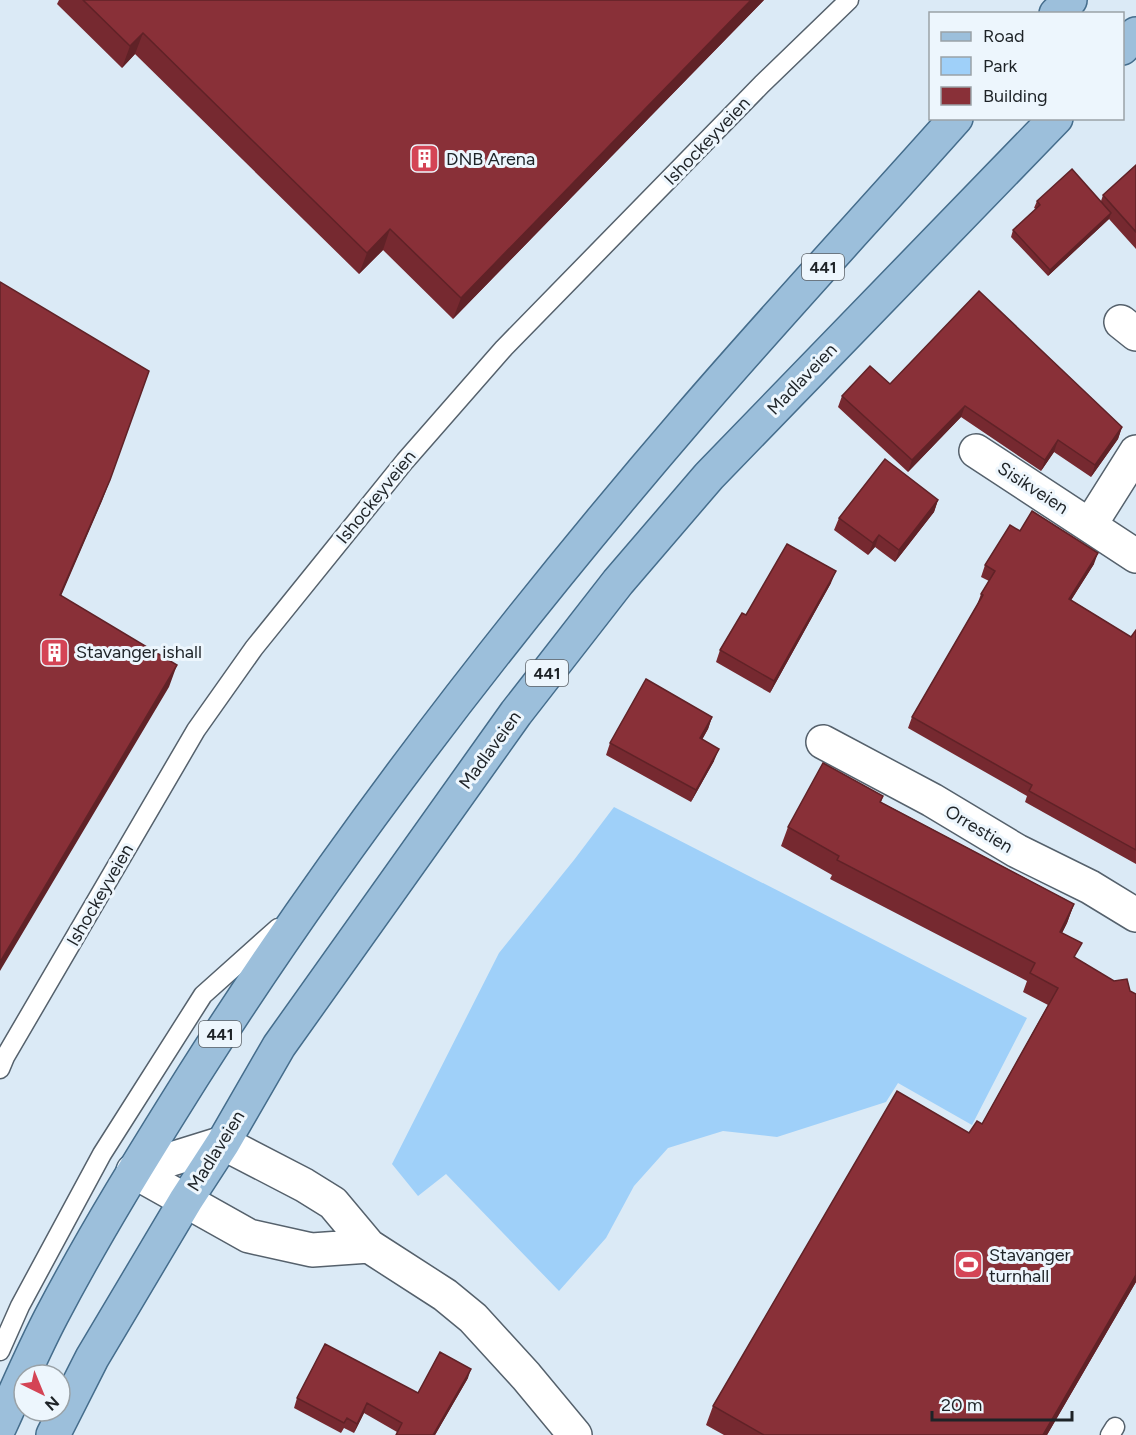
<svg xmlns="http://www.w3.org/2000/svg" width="1136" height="1435" viewBox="0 0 1136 1435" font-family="Figtree,sans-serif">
  <rect width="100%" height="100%" fill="#dbeaf6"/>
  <path fill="#9fd0f9" d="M 614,807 L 1027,1018 L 972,1125 L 898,1083 L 886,1102 L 777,1137 L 723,1131 L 668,1148 L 634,1186 L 606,1238 L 559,1291 L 446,1174 L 418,1196 L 392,1164 L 499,953 L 574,860 Z"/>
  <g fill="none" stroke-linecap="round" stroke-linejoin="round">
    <defs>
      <path id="lane" d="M 0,1069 L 5,1057 L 196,730 L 254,648 L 405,461 L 504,348 L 762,84 L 849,0
        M 0,1351 L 20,1306 L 102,1154 L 203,995 L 278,928
        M 1110,1435 L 1115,1427"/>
      <path id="street" d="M 1121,322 L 1136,334
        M 976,451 L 1136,556
        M 1090,525 L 1136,452
        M 823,742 L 932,800 L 1017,851 L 1090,887 L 1136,915
        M 133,1171 L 223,1143 L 304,1185 L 333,1203 L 369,1246 L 445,1295 L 473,1318 L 526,1376 L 575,1435
        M 133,1171 L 249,1236 L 312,1250 L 369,1246"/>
      <path id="primary" d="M 1056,14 L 1070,0
        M 1122,48 L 1136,34
        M 0,1426 C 17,1389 33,1351 52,1315 C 95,1233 144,1154 193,1076 C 340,844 510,625 689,417 C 776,316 867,218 956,118
        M 53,1435 L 92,1358 L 186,1200 L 223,1143 L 279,1046 L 516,713 L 618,582 L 709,476 L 1056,118"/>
    </defs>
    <use href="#lane" stroke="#55616c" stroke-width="21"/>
    <use href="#street" stroke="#55616c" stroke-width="36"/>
    <use href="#primary" stroke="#456d8c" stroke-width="36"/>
    <use href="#lane" stroke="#fff" stroke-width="18"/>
    <use href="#street" stroke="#fff" stroke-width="33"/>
    <use href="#primary" stroke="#9cbfdb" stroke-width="33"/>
  </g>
  <path fill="#762930" d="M 59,0 L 764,0 L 453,319 L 383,250 L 359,274 L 135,54 L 122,68 L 57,4 Z
    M 1136,165 L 1136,249 L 1109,219 L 1048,276 L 1011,237 L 1013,230 L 1036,209 L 1034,208 L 1037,201 L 1101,201 L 1103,195 Z
    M 890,384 L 1122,427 L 1118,439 L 1091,477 L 1054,452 L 1041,471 L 961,417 L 908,472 L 838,407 L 842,396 Z
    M 938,500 L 934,512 L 895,562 L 875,547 L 868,555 L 834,530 L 839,518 Z
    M 1020,531 L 1094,564 L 1071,600 L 1131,637 L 1136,630 L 1136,864 L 1025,802 L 1027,796 L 908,728 L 912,717 L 977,605 L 981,594 L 989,581 L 981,577 L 985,565 Z
    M 831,583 L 770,693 L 716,662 L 720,650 L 746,615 Z
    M 712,717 L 708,729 L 702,739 L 714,761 L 691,802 L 606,755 L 610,743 Z
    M 883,796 L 881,802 L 1074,904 L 1067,923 L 1062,933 L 1076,958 L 1136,1282 L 1047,1435 L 724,1435 L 706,1425 L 713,1406 L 969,1133 L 982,1124 L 1048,1005 L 1023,992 L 1027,981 L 830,879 L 832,875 L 781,846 L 788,827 Z
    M 468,1378 L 435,1435 L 396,1435 L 397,1432 L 364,1413 L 354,1433 L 344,1428 L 341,1433 L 294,1408 L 297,1398 L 418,1393 Z"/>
  <path fill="#602227" d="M 751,0 L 764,0 L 453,319 L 461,298 Z
    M 143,33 L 135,54 L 122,68 L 130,46 Z
    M 1111,213 L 1109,219 L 1048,276 L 1050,270 Z
    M 390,229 L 383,250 L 359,274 L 367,253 Z
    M 965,406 L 961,417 L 908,472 L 912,460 Z
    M 1122,427 L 1118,439 L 1091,477 L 1095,465 Z
    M 1058,440 L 1054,452 L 1041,471 L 1045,460 Z
    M 110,480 L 102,501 L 52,617 L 60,595 Z
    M 938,500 L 934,512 L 895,562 L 899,550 Z
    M 879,535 L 875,547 L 868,555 L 873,543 Z
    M 1098,553 L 1094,564 L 1065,610 L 1069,599 Z
    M 836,571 L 831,583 L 770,693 L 774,681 Z
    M 177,665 L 169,687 L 0,971 L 0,962 Z
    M 712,717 L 708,729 L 696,751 L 700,738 Z
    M 719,749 L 714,761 L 691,802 L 696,790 Z
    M 1074,904 L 1067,923 L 1053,951 L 1060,932 Z
    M 1136,1275 L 1136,1282 L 1047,1435 L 1043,1435 Z
    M 471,1369 L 468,1378 L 435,1435 L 433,1435 Z
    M 367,1403 L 364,1413 L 354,1433 L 357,1424 Z"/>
  <path fill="#893038" stroke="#602227" stroke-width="1.5" d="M 83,0 L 751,0 L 461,298 L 390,229 L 367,253 L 143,33 L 130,46 Z
    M 1136,165 L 1136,232 L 1103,195 Z
    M 1072,169 L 1111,213 L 1050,270 L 1013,230 L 1040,205 L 1037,201 Z
    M 0,282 L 149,371 L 110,480 L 60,595 L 177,665 L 0,962 Z
    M 979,291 L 1122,427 L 1095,465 L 1058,440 L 1045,460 L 965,406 L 912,460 L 842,396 L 870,366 L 890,384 Z
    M 885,459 L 938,500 L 899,550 L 879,535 L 873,543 L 839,518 Z
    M 1032,511 L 1098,553 L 1069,599 L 1131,637 L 1136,630 L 1136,850 L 1029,791 L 1032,785 L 912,717 L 983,595 L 981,594 L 995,571 L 985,565 L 1010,525 L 1020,531 Z
    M 787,544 L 836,571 L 774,681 L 720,650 L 742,613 L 746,615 Z
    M 646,679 L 712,717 L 700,738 L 719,749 L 696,790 L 610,743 Z
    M 823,763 L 883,796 L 880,802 L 1074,904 L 1060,932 L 1082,943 L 1074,957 L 1114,981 L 1127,979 L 1130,991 L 1136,994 L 1136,1275 L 1043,1435 L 764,1435 L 713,1406 L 897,1091 L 969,1133 L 977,1121 L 982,1124 L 1058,988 L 1030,973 L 1035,963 L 837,860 L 839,856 L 788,827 Z
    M 325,1344 L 418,1393 L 440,1352 L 471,1369 L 433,1435 L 396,1435 L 402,1423 L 367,1403 L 357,1424 L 347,1418 L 344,1423 L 297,1398 Z"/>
  <defs>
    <symbol id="building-square" viewBox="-11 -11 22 22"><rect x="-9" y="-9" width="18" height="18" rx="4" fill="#d44455" stroke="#edf6fd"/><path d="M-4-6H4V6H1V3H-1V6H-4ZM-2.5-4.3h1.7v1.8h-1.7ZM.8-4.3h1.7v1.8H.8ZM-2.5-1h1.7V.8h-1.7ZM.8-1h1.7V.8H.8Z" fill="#fff"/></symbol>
    <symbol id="stadium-square" viewBox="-11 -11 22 22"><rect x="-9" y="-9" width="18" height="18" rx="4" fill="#d44455" stroke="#edf6fd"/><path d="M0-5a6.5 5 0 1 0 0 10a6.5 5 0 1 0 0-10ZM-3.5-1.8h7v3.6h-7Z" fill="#fff"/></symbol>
  </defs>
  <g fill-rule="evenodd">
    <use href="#building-square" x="408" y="142" width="33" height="33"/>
    <use href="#building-square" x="38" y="636" width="33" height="33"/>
    <use href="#stadium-square" x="952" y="1248" width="33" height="33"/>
  </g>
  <g text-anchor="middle" stroke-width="6" stroke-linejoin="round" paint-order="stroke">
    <g fill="#edf6fd" stroke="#5c6267" stroke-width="1.5">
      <rect x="802" y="254" width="42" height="26" rx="4.5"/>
      <rect x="526" y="660" width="42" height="26" rx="4.5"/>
      <rect x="199" y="1021" width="42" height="26" rx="4.5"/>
    </g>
    <g font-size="16" font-weight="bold" fill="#1e2327">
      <text x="823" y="273">441</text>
      <text x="547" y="679">441</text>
      <text x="220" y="1040">441</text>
    </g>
    <g font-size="18" fill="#1e2327" stroke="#edf6fd">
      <text transform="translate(707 141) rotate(-46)" y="6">Ishockeyveien</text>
      <text transform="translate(802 379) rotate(-46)" y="6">Madlaveien</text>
      <text transform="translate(1033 488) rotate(33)" y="6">Sisikveien</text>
      <text transform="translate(376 497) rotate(-51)" y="6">Ishockeyveien</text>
      <text transform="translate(490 750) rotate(-54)" y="6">Madlaveien</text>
      <text transform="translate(979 829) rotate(31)" y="6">Orrestien</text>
      <text transform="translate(100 895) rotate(-60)" y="6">Ishockeyveien</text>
      <text transform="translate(216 1151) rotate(-58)" y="6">Madlaveien</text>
    </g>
    <g font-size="18" fill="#1e2327" stroke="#edf6fd" text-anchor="start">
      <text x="446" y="165">DNB Arena</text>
      <text x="76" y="658">Stavanger ishall</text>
      <text x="989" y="1261">Stavanger<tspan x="989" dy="21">turnhall</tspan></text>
    </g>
  </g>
  <rect x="929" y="12" width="195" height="108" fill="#edf6fd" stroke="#9aa2a7" stroke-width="1.5"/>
  <rect x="941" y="32" width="30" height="9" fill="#9cbfdb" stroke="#9aa2a7" stroke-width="1.5"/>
  <text x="983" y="42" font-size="18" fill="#1e2327">Road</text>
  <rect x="941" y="57" width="30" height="18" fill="#9fd0f9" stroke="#9aa2a7" stroke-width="1.5"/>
  <text x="983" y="72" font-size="18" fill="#1e2327">Park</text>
  <rect x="941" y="87" width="30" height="18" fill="#893038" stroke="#9aa2a7" stroke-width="1.5"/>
  <text x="983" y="102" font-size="18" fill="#1e2327">Building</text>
  <g transform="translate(42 1393) rotate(137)"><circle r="28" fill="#edf6fd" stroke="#9aa2a7" stroke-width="1.5"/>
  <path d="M0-4.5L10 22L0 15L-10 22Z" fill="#d44455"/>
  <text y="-9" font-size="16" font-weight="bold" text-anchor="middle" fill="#1e2327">N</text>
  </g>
  <path d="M932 1411v9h140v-9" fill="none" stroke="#1e2327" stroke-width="3"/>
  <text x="941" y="1411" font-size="18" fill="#1e2327" stroke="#edf6fd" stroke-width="4.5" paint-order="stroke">20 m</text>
</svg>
